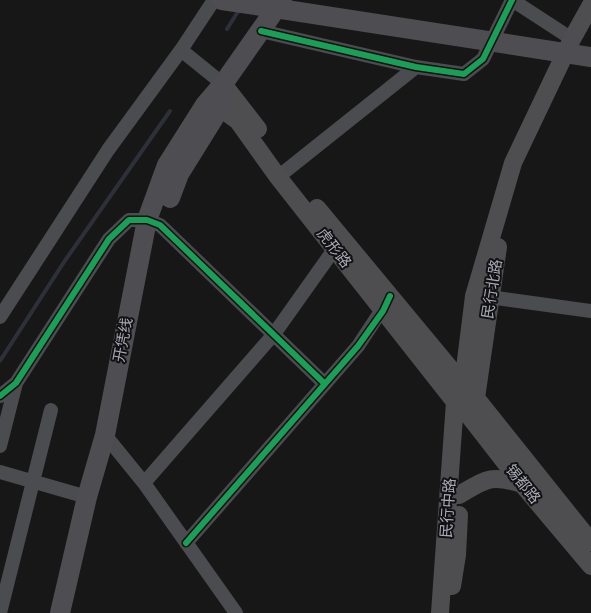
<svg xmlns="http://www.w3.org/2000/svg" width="591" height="613" viewBox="0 0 591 613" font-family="Karla,'Noto Sans SC',sans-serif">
  <rect width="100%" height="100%" fill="#171717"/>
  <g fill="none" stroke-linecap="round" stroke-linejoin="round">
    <path stroke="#2d3039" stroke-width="4" d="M 227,29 L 239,10
      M 0,361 L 64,262 L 170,111"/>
    <path stroke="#4b4c4f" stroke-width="14" d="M 512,0 L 572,39
      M 261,31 L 416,67 L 464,74 L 483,59 L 512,0
      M 181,50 L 223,84
      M 278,177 L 416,67
      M 482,296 L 591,311
      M 0,317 L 108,150 L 181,50 L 214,0
      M 0,396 L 16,383 L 109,239 L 129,220 L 147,220 L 160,225 L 325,384
      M 105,435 L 144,483 L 236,613
      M 0,446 L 16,383
      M 0,472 L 87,497
      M 144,483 L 274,334 L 340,241
      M 186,543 L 358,346 L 387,302
      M 0,613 L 51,410"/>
    <path stroke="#4e4e51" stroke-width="18" d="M 223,84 L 258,129
      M 208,106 L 220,108 L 238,121 L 278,177 L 455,402 L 466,412 L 522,484 L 591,566
      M 317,208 L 463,384 L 476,398 L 591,542
      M 472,403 L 476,398 L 498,247
      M 459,495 C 486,479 491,474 522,484
      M 452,586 L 457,555 L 459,515
      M 440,613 L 455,402 L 463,384 L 474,296 L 513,163 L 572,39 L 591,5"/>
    <path stroke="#4e4d51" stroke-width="20" d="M 170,198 L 179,174 L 220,108 L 223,86
      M 60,613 L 87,497 L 105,435 L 147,220 L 167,165 L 205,105 L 223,84 L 282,0"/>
    <path stroke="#4e4d51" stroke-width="20" d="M 222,0 L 591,57"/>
    <defs>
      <path id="cycleway" d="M 261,31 L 416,67 L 464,74 L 483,59 L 512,0
        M 0,396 L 16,383 L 109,239 L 129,220 L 147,220 L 160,225 L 325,384
        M 186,543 L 358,346 L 383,311 L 390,296"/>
    </defs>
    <use href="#cycleway" stroke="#111113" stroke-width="9"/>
    <use href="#cycleway" stroke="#1a9f57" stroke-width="6"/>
  </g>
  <g text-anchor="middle" stroke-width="4" stroke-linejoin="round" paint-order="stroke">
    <g font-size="15" fill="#a9aab6" stroke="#111113">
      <text transform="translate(334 248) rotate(52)" y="5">虎形路</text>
      <text transform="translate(492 289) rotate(-81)" y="5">民行北路</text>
      <text transform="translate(123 340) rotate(-79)" y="5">开凭线</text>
      <text transform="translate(523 484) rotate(51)" y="5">锡都路</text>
      <text transform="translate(448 508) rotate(-86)" y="5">民行中路</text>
    </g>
  </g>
</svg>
